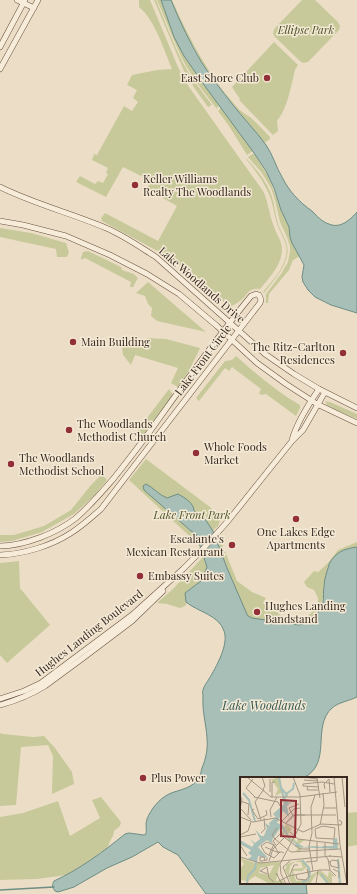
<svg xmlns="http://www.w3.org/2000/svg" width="357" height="894" viewBox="0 0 357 894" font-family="'Playfair Display',serif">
  <rect width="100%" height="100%" fill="#ecdec6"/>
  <path fill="#c7c99a" d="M 139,0 L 150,0 L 178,67 L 189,87 L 263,191 C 268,201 269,213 273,224 C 275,231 279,237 281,243 C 286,261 270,277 260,289 C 248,287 248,295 241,300 C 238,303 233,305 230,307 L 174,260 L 102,221 L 101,218 L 105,213 L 158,241 L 177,206 L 147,189 L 151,181 L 123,167 L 106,197 L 76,182 L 80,176 L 95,184 L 98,181 L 103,183 L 108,174 L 106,173 L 108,168 L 92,160 L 94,154 L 97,155 L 124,106 L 132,111 L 138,102 L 133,98 L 137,90 L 127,85 L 132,75 L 157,70 L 172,69 C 164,50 155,20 139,7 Z
    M 154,0 L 156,0 C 165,21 173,43 183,63 C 191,78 202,91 212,105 L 208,107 L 195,89 L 184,71 Z
    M 157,0 L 161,0 L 174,37 L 184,56 L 207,89 L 253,151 L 247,155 L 229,126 L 218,111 L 220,109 L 220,107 L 218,106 L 217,109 C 206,95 195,81 186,66 C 175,45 167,22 157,0 Z
    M 171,0 L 172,0 C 189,38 208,75 236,106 C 240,111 245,114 250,117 C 257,123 263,130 270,137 L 270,139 L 264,143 L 233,105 L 203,64 L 183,28 Z
    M 302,0 L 315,0 L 338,22 L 340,26 L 339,30 L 308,62 L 303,63 L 300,61 L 275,37 C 272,33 273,31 276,27 Z
    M 274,42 L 298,65 L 295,70 C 291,86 288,107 277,121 L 278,131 L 273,135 L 239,100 L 240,99 L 232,87 Z
    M 254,153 L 269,178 L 281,210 L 289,227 L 290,237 L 292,243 L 300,256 L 293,260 L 289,270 L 269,294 L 268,303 L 266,303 L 266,294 L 281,274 L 288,262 L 290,251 L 290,246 L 287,237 L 280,222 L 275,200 L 271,188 L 262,173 L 248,157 Z
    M 246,158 C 257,170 267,181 272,197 C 275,206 275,215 278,224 C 282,235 290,244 287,256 C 284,270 273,281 264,293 L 263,292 C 272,281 283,270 286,256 C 289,244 281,235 277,224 C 274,214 273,202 268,192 C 263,180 254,169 246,159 Z
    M 0,228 L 31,233 L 66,243 L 69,252 L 67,257 L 57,257 L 56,249 L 0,237 Z
    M 88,251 L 121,267 L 122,270 L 134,274 L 138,278 L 133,287 L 130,287 L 131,282 L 85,258 L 81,260 L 81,258 L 83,252 Z
    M 148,282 L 206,332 L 157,321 L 151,316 L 152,308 L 148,304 L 145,296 L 136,293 Z
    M 129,338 L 132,345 L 138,346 L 144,344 L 147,338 L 166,339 L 200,348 L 190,369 L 178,387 L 171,383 L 178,368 L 135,355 L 131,365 L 123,355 L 121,341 Z
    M 236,356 C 256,374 277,392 300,405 L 300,408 L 296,416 L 266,394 L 261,395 L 259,393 L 261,389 L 232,367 L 229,371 L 225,368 L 199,401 L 196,398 L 225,361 L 232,360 Z
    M 169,389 L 172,393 L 172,396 L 140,440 L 135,440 L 134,435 Z
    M 325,401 L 330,402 L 357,414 L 357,419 L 336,410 L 327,405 Z
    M 146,459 L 210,507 L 221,518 L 218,526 L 198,544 L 129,480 Z
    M 102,474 L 107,480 L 94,496 L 74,514 L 42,532 L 12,541 L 0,542 L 0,535 L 14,535 L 44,526 L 71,510 L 91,485 Z
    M 220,539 L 237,581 L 252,592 L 266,598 L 263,603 L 267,607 L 271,604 C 278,616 291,626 306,617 C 311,615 315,607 318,602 L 318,598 L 314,590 L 307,587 L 304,582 L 314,571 L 318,572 L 328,563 L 338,550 L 357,542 L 357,547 L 348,548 L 329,565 L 324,583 L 323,597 L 321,607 L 318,612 L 310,620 L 303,624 L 299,625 L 252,618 L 248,616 L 245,610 L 218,546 L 217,543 Z
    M 203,557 L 207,567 L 203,577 L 201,581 L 187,591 L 186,602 L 187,603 L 185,606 L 180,608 L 167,604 L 157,603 L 173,589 Z
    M 19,561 L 20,588 L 50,625 L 7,663 L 0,655 L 0,563 Z
    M 0,733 L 3,734 L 33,737 L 44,736 L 55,748 L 72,772 L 74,784 L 52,794 L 53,756 L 48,745 L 21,747 L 16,805 L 0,806 Z
    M 101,797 L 121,822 L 120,826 L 114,831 L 113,836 L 110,841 L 108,847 L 89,861 L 66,875 L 37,879 L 0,880 L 0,817 L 23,813 L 58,801 L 70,836 L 100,818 L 92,800 Z
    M 357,812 L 357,845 L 346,847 L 346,813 Z"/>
  <path fill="#a7bfb7" stroke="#6e8d84" d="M 161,0 L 171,0 C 180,22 190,43 202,63 C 211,77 222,91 233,105 C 243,118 256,131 266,145 C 273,155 276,167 282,177 C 289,191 299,202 312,211 C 317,216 322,222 329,224 C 340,229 350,220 357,212 L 357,313 L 331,305 L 315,297 L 308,290 L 303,282 L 302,277 L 304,265 L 292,243 L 290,237 L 289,227 L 281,210 L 274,188 L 266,171 L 254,153 L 207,89 L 184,56 L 174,37 Z
    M 146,484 C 154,488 159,495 167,498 L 178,494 C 185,498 194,503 194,511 L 205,519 L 213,531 L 227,568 L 246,612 L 248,616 L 252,618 L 299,625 C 310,623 320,614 323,602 C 324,597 323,592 324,587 C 324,579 327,572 329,565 L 329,564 C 336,552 343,549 357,547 L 357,697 C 349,701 339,702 332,708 C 311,727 333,764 303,778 L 241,778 L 241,883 L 306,883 L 307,894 L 206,894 L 178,855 L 163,847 L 158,842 L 132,857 L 107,868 L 74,887 L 58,892 L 55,891 C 52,887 52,885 54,881 C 80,869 103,852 125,834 L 129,833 L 144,835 L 146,834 C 147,829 145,824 147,819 C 151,809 159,799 169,794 C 180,789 193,789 199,777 C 201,774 201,771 202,768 C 206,758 208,749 207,738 C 206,723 202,711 203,696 C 203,694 202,692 203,690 C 204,686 207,682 209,679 C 216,667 229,645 224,631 C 219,615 198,612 186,602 L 185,593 L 201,581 L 203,577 L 207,567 L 196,534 L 191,531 L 144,490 L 143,486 Z"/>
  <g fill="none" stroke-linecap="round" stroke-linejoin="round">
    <path stroke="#6e8d84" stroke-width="1.5" d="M 0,890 L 54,887"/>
    <defs>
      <path id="secondary" d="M 17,0 L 34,8
        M 0,47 L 25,0
        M 0,69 L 38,0
        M 0,187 C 34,204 71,213 106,228 C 123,235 140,247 156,257 L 265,354 L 294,374 L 319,389 L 357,408
        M 0,221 L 23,225 L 66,236 L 110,255 L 147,274 L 179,294 L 217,326 L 257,363 L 286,384 L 317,404 L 357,423
        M 292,440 C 297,422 308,405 319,389
        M 0,546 C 24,546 57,533 76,518 C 91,505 101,493 114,478 C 129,459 144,440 158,420 C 188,378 218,336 251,296 L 256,294 L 259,295 L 261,300 L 260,303 L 101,509 C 92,517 82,526 71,533 C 51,546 24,554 0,555
        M 0,699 L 24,691 L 41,683 L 132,615 L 183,569 L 201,551 L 228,521 L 292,441 L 303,430 L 325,392
        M 0,705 C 15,701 32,694 45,686 L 83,658 L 132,621 L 163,591"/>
    </defs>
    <use href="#secondary" stroke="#685140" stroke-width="6"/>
    <use href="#secondary" stroke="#f7ecd9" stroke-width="5"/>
  </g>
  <g fill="#913037" stroke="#f4e9d5" stroke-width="1.5">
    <circle cx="267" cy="78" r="4"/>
    <circle cx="135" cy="185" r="4"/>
    <circle cx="73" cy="342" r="4"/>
    <circle cx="343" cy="353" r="4"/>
    <circle cx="69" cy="430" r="4"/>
    <circle cx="196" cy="453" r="4"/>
    <circle cx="11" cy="464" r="4"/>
    <circle cx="296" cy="519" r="4"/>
    <circle cx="232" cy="545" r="4"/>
    <circle cx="140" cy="576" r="4"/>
    <circle cx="257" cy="612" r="4"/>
    <circle cx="143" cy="778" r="4"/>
  </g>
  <g text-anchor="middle" stroke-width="3" stroke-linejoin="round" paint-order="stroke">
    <g font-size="11" font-style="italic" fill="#4a5227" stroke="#f4e9d5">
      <text x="306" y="34">Ellipse Park</text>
      <text x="192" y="519">Lake Front Park</text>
    </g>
    <g font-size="11" fill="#372920" stroke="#f4e9d5" text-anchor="start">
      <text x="259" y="82" text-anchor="end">East Shore Club</text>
      <text x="143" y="183">Keller Williams<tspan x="143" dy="13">Realty The Woodlands</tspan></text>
      <text x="81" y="346">Main Building</text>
      <text x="335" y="351" text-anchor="end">The Ritz-Carlton<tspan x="335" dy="13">Residences</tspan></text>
      <text x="77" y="428">The Woodlands<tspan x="77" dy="13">Methodist Church</tspan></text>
      <text x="204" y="451">Whole Foods<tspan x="204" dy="13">Market</tspan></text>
      <text x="19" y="462">The Woodlands<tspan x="19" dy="13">Methodist School</tspan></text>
      <text x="296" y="536" text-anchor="middle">One Lakes Edge<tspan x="296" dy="13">Apartments</tspan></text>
      <text x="224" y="543" text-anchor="end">Escalante's<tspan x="224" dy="13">Mexican Restaurant</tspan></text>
      <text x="148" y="580">Embassy Suites</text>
      <text x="265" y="610">Hughes Landing<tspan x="265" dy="13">Bandstand</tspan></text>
      <text x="151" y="782">Plus Power</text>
    </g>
    <g font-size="11" fill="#372920" stroke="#f4e9d5">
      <text transform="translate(202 285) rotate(41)" y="4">Lake Woodlands Drive</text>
      <text transform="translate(203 360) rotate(-53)" y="4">Lake Front Circle</text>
      <text transform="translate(89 633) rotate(-38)" y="4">Hughes Landing Boulevard</text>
    </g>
    <g font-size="12" font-style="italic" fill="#305651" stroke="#f4e9d5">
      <text x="264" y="710">Lake Woodlands</text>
    </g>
  </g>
  <g transform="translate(240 777)">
    <rect width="107" height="107" fill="#ecdec6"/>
    <path d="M 30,0 L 53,0 L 40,1 L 41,11 L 38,6 L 44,19 L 41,16 L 35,19 L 38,12 L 31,2 L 36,2 ZM 46,47 L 52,52 L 48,57 L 51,62 L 53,61 L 57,65 L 58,62 L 65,63 L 58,68 L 63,70 L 60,74 L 56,74 L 58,71 L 54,68 L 58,67 L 52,63 L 49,65 L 46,56 L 41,58 ZM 0,81 L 15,86 L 40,85 L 36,104 L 42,103 L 45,107 L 30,107 L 15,99 L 8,104 L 1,103 L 0,92 L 4,87 ZM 34,88 L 29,98 L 19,96 L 20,91 ZM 61,83 L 69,91 L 70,99 L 80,93 L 88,100 L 89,93 L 95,100 L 92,99 L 92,107 L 88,107 L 77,96 L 70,107 L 52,107 L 45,93 L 47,87 ZM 55,85 L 61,85 L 63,91 L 51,92 L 52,98 L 49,97 L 50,89 ZM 67,90 L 68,102 L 56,104 L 53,94 L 62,94 Z" fill="#c7c99a" fill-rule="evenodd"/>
    <path d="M 39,6 L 42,12 L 45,21 L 49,26 L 53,24 L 47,29 L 49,40 L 43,34 L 37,46 L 43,48 L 50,62 L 64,70 L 74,69 L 81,70 L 83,69 L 93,69 L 93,62 L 97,61 L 98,72 L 55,70 L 56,67 L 49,62 L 41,50 L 32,63 L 33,67 L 27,63 L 18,70 L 28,81 L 18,79 L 17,85 L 8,82 L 12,79 L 8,76 L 11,73 L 0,67 L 0,63 L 12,70 L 14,67 L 10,62 L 15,66 L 20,62 L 15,52 L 21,59 L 24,59 L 27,51 L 25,46 L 30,49 L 29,46 L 36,40 L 33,37 L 44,27 Z" fill="#a7bfb7"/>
    <path fill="none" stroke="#a7bfb7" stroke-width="2" d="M 39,0 L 41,11 L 47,18 L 45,20M 3,16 L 9,23 L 15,44M 46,17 L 53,12 L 54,6M 98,82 L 100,107M 62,83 L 69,91 L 70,97 L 68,103 L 62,105M 81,97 L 88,107M 7,107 L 8,99 L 15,92 L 16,85"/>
    <path fill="none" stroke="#a49684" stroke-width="1" d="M 7,0 L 31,20 L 59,20 L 97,15M 22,0 L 25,9 L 23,12M 53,0 L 60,18M 63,0 L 77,2M 94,0 L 100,68 L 107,107M 102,0 L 105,30M 77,1 L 80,21M 13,2 L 6,11 L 15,20M 30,2 L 30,15M 89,2 L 90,15M 64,3 L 78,4M 63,9 L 63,7 L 82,5 L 94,7M 63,9 L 79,10M 68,9 L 67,13 L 78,13M 85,12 L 84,7 L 89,2M 0,18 L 2,23 L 0,31 L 11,43M 14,20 L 38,25 L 40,29M 32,20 L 32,5 L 35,5M 0,24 L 9,27 L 8,38M 83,31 L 96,31M 14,32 L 12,33 L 18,42M 53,39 L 49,31 L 59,27M 0,40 L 13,45 L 35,41 L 63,55 L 81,47 L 101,48 L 102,45 L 99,43M 31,40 L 30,33 L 37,20M 18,42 L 27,38 L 26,33M 21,43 L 15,25 L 24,12M 42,44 L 54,32 L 60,31M 46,46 L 53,38 L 65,38M 46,46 L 55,38 L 96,38M 80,48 L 84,28 L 83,16M 83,49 L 95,51 L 94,62 L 76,61 L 75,52 ZM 50,55 L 58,62 L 99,67M 21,56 L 25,52 L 24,41M 40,57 L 60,72 L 69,72M 0,58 L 8,54 L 11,45M 0,60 L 16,57M 35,62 L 51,75 L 100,72M 35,62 L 32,58 L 37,51M 85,66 L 85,79 L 88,82 L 90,93M 0,68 L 7,79M 36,68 L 33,64 L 41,56 L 46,60M 25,70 L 39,76M 40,75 L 34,81 L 25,76 L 21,69 L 27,65 L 34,68 L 38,75 L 42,75 L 44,76M 29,78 L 34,67M 89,79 L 102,80M 0,80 L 20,86 L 91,79M 77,80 L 77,65M 25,83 L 24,80 L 20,80 L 20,84 L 22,84 L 27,83 L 27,81M 29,84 L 33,72 L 46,59M 50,84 L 43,90 L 50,107M 66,85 L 77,84 L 77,81M 89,85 L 93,83 L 98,84 L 99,91 L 91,89 L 90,85M 93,92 L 99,95 L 99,101M 73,94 L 69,69 L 72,56 L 71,30 L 75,18M 28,97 L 20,94 L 27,90 L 29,101 L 34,105M 38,98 L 36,96 L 42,107M 50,98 L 54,88 L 58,88M 56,98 L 57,102 L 66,103 L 69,99 L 67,92M 39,104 L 49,99 L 79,93 L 90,93 L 96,99M 46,107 L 41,97 L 40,87 L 61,47 L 60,18M 76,107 L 78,93"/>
    <path fill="#913037" fill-opacity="0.15" stroke="#913037" stroke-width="2" d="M 41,23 L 56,24 L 55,60 L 41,59 Z"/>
    <rect width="107" height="107" fill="none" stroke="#372920" stroke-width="2"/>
  </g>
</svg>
